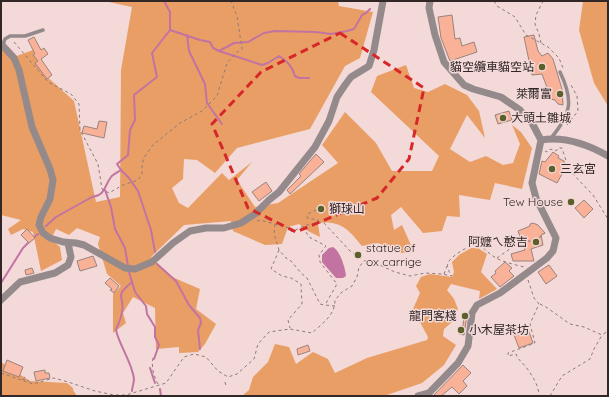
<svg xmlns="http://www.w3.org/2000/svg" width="609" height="397" viewBox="0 0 609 397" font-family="Quicksand,'Noto Sans TC',sans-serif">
  <rect width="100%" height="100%" fill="#f3d9d8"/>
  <path fill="#e99e65" d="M 104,1 L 338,1 L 339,6 L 373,12 L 360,58 L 345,66 L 310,129 L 237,148 L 215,173 L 197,160 L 184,159 L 183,179 L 172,188 L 179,203 L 188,208 L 222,173 L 229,180 L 252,162 L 237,180 L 255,207 L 278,203 L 338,163 L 322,145 L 345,112 L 376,143 L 392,171 L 432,171 L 439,156 L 371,92 L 377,76 L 406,65 L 414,88 L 428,92 L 445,84 L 467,95 L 479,111 L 485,138 L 467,115 L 450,149 L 470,162 L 486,156 L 503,165 L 513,163 L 520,144 L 512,125 L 521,132 L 532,148 L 522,189 L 495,183 L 490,200 L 459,195 L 460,217 L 447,216 L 442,231 L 423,233 L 401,207 L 391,215 L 394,230 L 402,225 L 414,252 L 402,253 L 378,243 L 362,246 C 349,230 341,220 318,223 L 320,237 L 308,231 L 299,224 L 288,227 L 282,244 L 265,245 L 233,231 L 231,221 L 184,225 L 151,257 L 172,277 L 200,289 L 196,309 L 216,324 L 205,344 L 198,352 L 179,353 L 179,347 L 156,349 L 155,308 L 133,297 L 123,313 L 126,323 L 113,333 L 113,294 L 121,286 L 107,274 L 98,244 L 100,237 L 77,228 L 69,235 L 56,229 L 51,239 L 60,247 L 62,260 L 41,271 L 33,232 L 23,229 L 11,235 L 8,229 L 21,220 L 1,215 L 1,47 L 14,57 L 33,50 L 44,74 L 74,101 L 96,202 L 120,197 L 121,70 L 132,7 Z
    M 583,1 L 608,1 L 608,106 L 594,83 L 579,30 Z
    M 471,248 L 478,248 L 487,254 L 481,272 L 497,289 L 479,299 L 480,291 L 451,284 L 447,290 L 454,299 L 458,309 L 452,322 L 444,329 L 443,336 L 456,345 L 444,365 L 422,383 L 384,396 L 242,396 L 249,390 L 253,377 L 268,362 L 275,344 L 289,347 L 296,364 L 313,352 L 328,359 L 335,373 L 367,358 L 427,340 L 428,337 L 413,309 L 420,293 L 416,286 L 421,277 L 430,274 L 452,277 L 454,272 L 452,262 L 459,255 Z
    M 1,362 L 30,381 L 67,383 L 73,388 L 73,390 L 77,396 L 1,396 Z"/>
  <path fill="#c373a2" d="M 333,247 C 340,251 345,267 346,276 L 343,278 L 336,278 L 322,262 L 322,255 L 329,248 Z"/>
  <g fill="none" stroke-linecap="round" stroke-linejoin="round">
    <path stroke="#c373a2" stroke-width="2" d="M 170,30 L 200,40 L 210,42 L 213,48 L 219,51 L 262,65 L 268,63 L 279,56 C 288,62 292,66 295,76 L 299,78 L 309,78
      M 187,35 L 189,51 L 205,84 L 207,103 L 222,124
      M 219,51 L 234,43 L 248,42 L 264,33 L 275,31 L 316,32 L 331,34 L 347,31 L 354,29 L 362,15 L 366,13 L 370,9
      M 121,170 L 129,178 L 138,191 L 151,230 L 155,252
      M 105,190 L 111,207 L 115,229 L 125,248 L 128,266
      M 46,226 L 56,217 L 92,197 C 106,195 104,186 111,177 C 113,174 118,172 121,170 L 117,164 L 128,155 L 130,130 L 135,120 L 134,95 L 157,77 L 152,53 L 170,30 L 170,12 L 164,1
      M 33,238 L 38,234
      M 157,264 L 176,281 L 189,305 L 200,318 L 201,323 L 198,330 L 200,349
      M 129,272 L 135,292 L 146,306 L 147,314 L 155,327 L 155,337 L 159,345 L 154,359
      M 132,282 C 113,298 125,294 122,312 C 121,320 118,324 116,330 C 119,345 132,362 134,379 C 134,383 132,387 132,391
      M 1,283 L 23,248 L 30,241
      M 150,368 L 155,383
      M 160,389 L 161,396"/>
  </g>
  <path fill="#f9b198" stroke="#9a847d" d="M 452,15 L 455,39 L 460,38 L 462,46 L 474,42 L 477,52 L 450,61 L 441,38 L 438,17 Z
    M 534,35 L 538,51 L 542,56 L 548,53 L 553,59 L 562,89 L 563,105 L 558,104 L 555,100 L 550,99 L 549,93 L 542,74 L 532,75 L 524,37 Z
    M 34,37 L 41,50 L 44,48 L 48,54 L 41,59 L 52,75 L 47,79 L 35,63 L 38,61 L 33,55 L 35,54 L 28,40 Z
    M 509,111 L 512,120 L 498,124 L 495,115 Z
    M 99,121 L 107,122 L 104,138 L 82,133 L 84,126 L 97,129 Z
    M 553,152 L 559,156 L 558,158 L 564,161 L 566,167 L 557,183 L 539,174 L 542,161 L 545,162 Z
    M 316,154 L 324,162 L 290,194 L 287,190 L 301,176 L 299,174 Z
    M 266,182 L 272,191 L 259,201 L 252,192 Z
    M 584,200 L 593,209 L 584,218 L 575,208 Z
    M 533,223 L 538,225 L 545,233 L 541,235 L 543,245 L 531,249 L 534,261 L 513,261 L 511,254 L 525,250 L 518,231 L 530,226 L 530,224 Z
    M 27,229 L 35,238 L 29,243 L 21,235 Z
    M 93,256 L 97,266 L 80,271 L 77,261 Z
    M 505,262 L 512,268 L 509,271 L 514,276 L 500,287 L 491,277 L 496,273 L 495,271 Z
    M 549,265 L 557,276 L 546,284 L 538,272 Z
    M 32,268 L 34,273 L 26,275 L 25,270 Z
    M 110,278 L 119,286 L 114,293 L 110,290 L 112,289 L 105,283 Z
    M 464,315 L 467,315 L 464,335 L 459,334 L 461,326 L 463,326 Z
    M 528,329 L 533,343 L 519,348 L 514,335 Z
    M 308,345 L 310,351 L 298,355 L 297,349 Z
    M 7,360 L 23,367 L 19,377 L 3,371 Z
    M 463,365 L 471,373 L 463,381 L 467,386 L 459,394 L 452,387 L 441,396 L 433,396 Z
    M 45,370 L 45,373 L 49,373 L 50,378 L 36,381 L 34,372 Z"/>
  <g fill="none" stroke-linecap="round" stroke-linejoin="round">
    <path stroke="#8c7b7a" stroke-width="1" stroke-dasharray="3 3" stroke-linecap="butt" d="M 494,1 L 497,6 L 515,17 L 526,35 L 548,47 L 559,58 L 563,68
      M 14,42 L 48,82 L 71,94 L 79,104 L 80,130 L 98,164 L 102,189 L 109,193 L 123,185 L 138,180 L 142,174 L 142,164 L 145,156 L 153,145 L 180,123 L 202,111 L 217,96 L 227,63 L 236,53 L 242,49 L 237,16 L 231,1
      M 541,43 L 539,34 L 535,24 L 536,15 L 543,1
      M 567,125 L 578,111 L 577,96 L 571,85
      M 545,151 L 547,152 L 550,149 L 556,151 L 558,148 L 562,148 L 569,170 L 593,195 L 608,219
      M 257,221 L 260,220 L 289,228 L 292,232 C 302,226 313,222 324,223 L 350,251 L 363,260
      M 319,222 L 318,220 L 307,218 L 308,214 L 322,207
      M 275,224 L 274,234 L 279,250 L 286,258 L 291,261 L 301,273 L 307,278 L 320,304 L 324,305 L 335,306
      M 303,227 L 309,237 L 326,246 L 319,255 L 320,262 L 337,284 L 325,305
      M 279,250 L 271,269 L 282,276 L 291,278 L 301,284 L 301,287 L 302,304 L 288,320 L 290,328
      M 497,258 L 521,241 L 531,241 L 540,237 L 545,233
      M 444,274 L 447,266
      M 528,280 L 534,298 L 539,304 L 530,324 L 535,343 L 508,353 L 508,356 L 516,354 C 518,360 522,362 526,367 C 532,375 539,386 539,396
      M 540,304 L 546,307 L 570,324 L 584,327 L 602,335 L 608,331
      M 153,358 C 151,368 154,377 159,386
      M 1,373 L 33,384 L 54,378 L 68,382 L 95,391 L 114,395 L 126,395 L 166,383 L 184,357 L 194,354 L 206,357 L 218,371 L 228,377 L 237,374 L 254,359 L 258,344 L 269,332 L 290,329 L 312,333 C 323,323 335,315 335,300 L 342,292 L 352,286 L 357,277 L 359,267 L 364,261 L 369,260 L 395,272 L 410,276 L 425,273 L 442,274 L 452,276 C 444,265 447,261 458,253 C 464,249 470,246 477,243 C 484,248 489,254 496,258 C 503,262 516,265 524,267
      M 22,379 L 29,381 L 24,377
      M 225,382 L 226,386
      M 550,396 L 562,376 L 590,359 L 594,349 L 602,335"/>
    <path stroke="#948a8c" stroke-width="3.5" d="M 3,45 L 5,39 L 10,36 L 25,36 L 43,30
      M 551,138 C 571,114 574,101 560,72"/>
    <path stroke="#948a8c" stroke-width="7" d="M 1,44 L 14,58 L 19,70 L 32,127 L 50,169 L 53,180 L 50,199 L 41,217 L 39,225 L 43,233 L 50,238 L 63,242 L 76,243 L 84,245 L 125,268 L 135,269 L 152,262 L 173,243 L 190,231 L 206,228 L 224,228 L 241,223 L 255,214 L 269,200 L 279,192 L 315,147 L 329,121 L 337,97 L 345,85 L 351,77 L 369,66 L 374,50 L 383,1
      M 541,140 C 565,136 587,144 608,156
      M 1,300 L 20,282 L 55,273 L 68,265 L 71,257 L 68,243
      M 418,396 L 429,393 L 458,363 L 468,346 L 472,313 L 477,305 L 500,293 L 547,258 L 553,251 L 556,238 L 536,198 L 532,183 L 541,140 L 532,123 L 520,110 L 501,97 L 473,89 L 464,85 L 444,62 L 435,35 L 429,8 L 430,1"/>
  </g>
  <path fill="none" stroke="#d62828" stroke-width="3" stroke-dasharray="8 5" stroke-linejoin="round" d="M 340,33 L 424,88 L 409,159 L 377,198 L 296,232 L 248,208 L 212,124 L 261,72 Z"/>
  <g fill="#5b5f2c" stroke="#f3d9d8" stroke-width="1.5">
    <circle cx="542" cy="67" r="4"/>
    <circle cx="560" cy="94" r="4"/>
    <circle cx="503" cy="118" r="4"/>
    <circle cx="552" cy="169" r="4"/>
    <circle cx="571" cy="202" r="4"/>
    <circle cx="321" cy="209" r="4"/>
    <circle cx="536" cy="242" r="4"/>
    <circle cx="358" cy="255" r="4"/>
    <circle cx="465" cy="316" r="4"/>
    <circle cx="461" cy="330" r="4"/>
  </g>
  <g text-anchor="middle" stroke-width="3" stroke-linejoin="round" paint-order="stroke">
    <g font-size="12" fill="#302726" stroke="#f3d9d8" text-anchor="end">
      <text x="534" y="71">貓空纜車貓空站</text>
      <text x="552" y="98">萊爾富</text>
      <text x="511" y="122" text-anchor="start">大頭土雛城</text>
      <text x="560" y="173" text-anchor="start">三玄宮</text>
      <text x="563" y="206">Tew House</text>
      <text x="329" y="213" text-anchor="start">獅球山</text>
      <text x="528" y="246">阿嬤ㄟ憨吉</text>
      <text x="366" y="252" text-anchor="start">statue of<tspan x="366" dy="14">ox carrige</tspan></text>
      <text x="457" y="320">龍門客棧</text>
      <text x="469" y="334" text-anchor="start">小木屋茶坊</text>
    </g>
  </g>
  <rect width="609" height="397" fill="none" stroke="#302726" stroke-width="4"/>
</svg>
